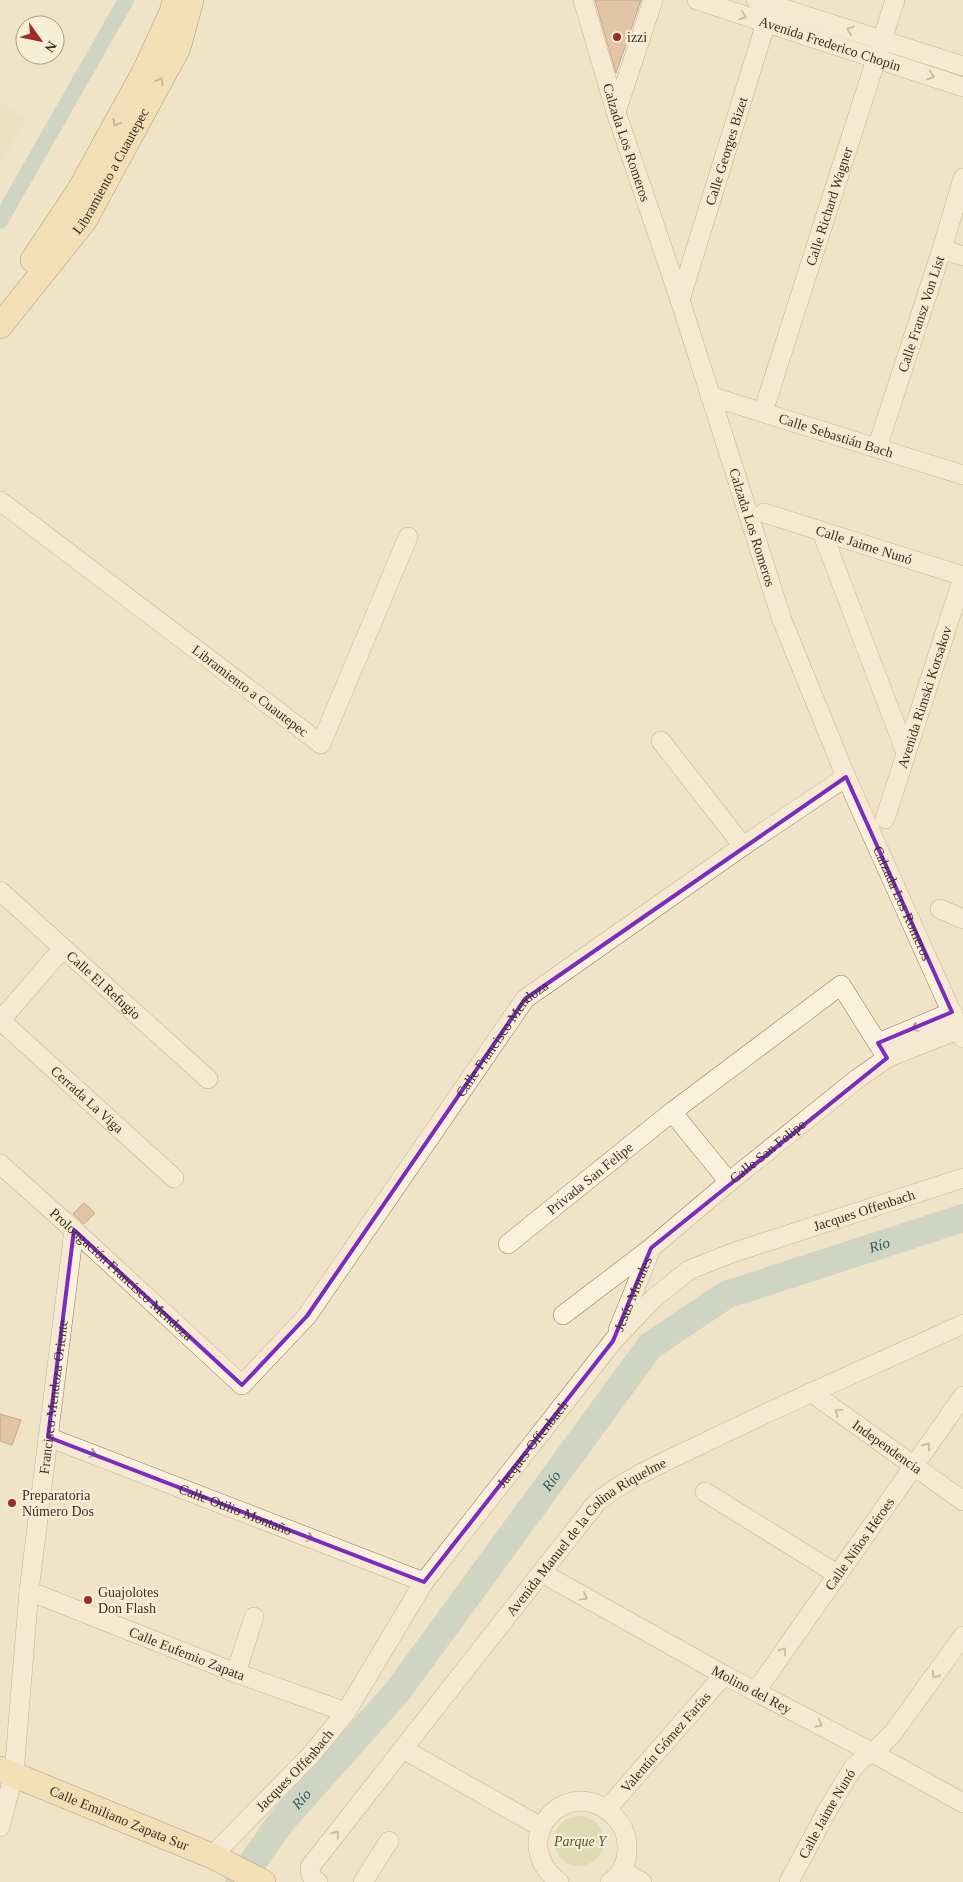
<svg xmlns="http://www.w3.org/2000/svg" width="963" height="1882" viewBox="0 0 963 1882" font-family="Georgia,serif">
<rect width="100%" height="100%" fill="#f0e4c8"/>
<path fill="#e6deb5" d="M 0,101 L 26,119 L 0,164 Z"/>
<circle fill="#c9cf9b" cx="579" cy="1841" r="25"/>
<g fill="none" stroke-linecap="round" stroke-linejoin="round">
<path stroke="#a9c4bc" stroke-width="16" d="M 0,221 L 126,0"/>
<path stroke="#a9c4bc" stroke-width="28" id="s1" d="M 239,1882 L 280,1823 L 397,1692 L 650,1346 L 726,1295 L 963,1218"/>
</g>
<g fill="#cf9f7d" stroke="#8d5f41">
<path d="M 595,0 L 641,0 L 616,73 Z"/>
<path d="M 84,1203 L 95,1213 L 84,1224 L 73,1214 Z"/>
<path d="M 0,1414 L 21,1420 L 12,1445 L 0,1441 Z"/>
</g>
<g fill="none" stroke-linecap="round" stroke-linejoin="round">
<defs>
<g id="minor">
<path id="s2" d="M 583,0 L 616,112 L 680,300 L 782,620 L 846,777 L 963,1038"/>
<path id="s3" d="M 697,0 L 963,87"/>
<path d="M 756,0 L 963,66"/>
<path d="M 616,112 L 653,0"/>
<path d="M 942,249 L 963,256"/>
<path id="s4" d="M 680,300 L 773,0"/>
<path id="s5" d="M 710,396 L 963,475"/>
<path id="s6" d="M 763,412 L 895,0"/>
<path id="s7" d="M 877,448 L 942,249 L 963,178"/>
<path id="s8" d="M 0,501 L 321,744 L 408,537"/>
<path id="s9" d="M 764,513 L 963,576"/>
<path d="M 822,532 L 906,753"/>
<path d="M 661,741 L 743,846"/>
<path id="s10" d="M 885,819 L 963,577"/>
<path id="s11" d="M 0,891 L 208,1079"/>
<path d="M 940,909 L 963,919"/>
<path id="s12" d="M 0,1020 L 174,1178"/>
<path d="M 0,1021 L 63,948"/>
<path d="M 878,1043 L 952,1012"/>
<path d="M 672,1112 L 729,1182"/>
<path id="s13" d="M 0,1164 L 74,1230 L 242,1385 L 307,1316 L 525,999 L 743,846 L 846,777"/>
<path id="s14" d="M 508,1244 L 672,1112 L 841,985 L 887,1058"/>
<path id="s15" d="M 563,1315 L 651,1248 L 729,1182 L 857,1079 L 887,1058 L 960,1029"/>
<path id="s16" d="M 618,1330 L 651,1249"/>
<path id="s17" d="M 811,1392 L 963,1501"/>
<path id="s18" d="M 48,1437 L 424,1582"/>
<path d="M 705,1492 L 837,1574"/>
<path id="s19" d="M 542,1573 L 724,1675 L 873,1753 L 963,1803"/>
<path id="s20" d="M 29,1591 L 236,1673 L 346,1712"/>
<path d="M 236,1673 L 254,1617"/>
<path id="s21" d="M 756,1691 L 963,1396"/>
<path d="M 403,1749 L 541,1827"/>
<path id="s22" d="M 607,1809 L 724,1675"/>
<path id="s23" d="M 0,1827 L 14,1773 L 29,1591 L 74,1230"/>
<path id="s24" d="M 212,1856 L 310,1756 L 346,1712 L 424,1582 L 613,1341 L 654,1298 L 689,1270 L 732,1253 L 963,1178"/>
<path d="M 622,1871 L 642,1882"/>
<path id="s25" d="M 318,1882 C 311,1878 310,1874 310,1867 L 597,1502 C 631,1475 672,1459 710,1440 C 794,1399 879,1363 963,1324"/>
<path d="M 363,1882 L 389,1841"/>
<path d="M 559,1882 C 504,1839 569,1771 614,1816 C 621,1823 626,1832 627,1843 C 628,1859 624,1873 610,1882"/>
<path id="s26" d="M 789,1882 L 828,1809 L 853,1768 L 863,1758 L 873,1753 L 893,1733 L 963,1636"/>
</g>
<g id="major">
<path d="M 33,260 L 79,191 L 145,71 L 172,12 L 175,0"/>
<path id="s27" d="M 0,326 L 84,221 L 178,48 L 191,0"/>
<path id="s28" d="M 0,1769 L 212,1856 L 263,1882"/>
</g>
</defs>
<use href="#minor" stroke="#8d765c" stroke-width="20"/>
<use href="#major" stroke="#5b4430" stroke-width="26"/>
<use href="#minor" stroke="#faf1dc" stroke-width="19"/>
<use href="#major" stroke="#f3d9a0" stroke-width="25"/>
</g>
<defs><path id="oneway-chevron" d="M-2-3.5L2.5 0L-2 3.5" fill="none" stroke-width="1.6" stroke-linecap="round" stroke-linejoin="round" transform="scale(1.25)"/></defs>
<g stroke="#9c907e">
<use href="#oneway-chevron" transform="translate(743 16) rotate(19)"/>
<use href="#oneway-chevron" transform="translate(850 30) rotate(-162)"/>
<use href="#oneway-chevron" transform="translate(931 76) rotate(18)"/>
<use href="#oneway-chevron" transform="translate(915 1028) rotate(157)"/>
<use href="#oneway-chevron" transform="translate(838 1412) rotate(-144)"/>
<use href="#oneway-chevron" transform="translate(927 1446) rotate(-54)"/>
<use href="#oneway-chevron" transform="translate(93 1454) rotate(21)"/>
<use href="#oneway-chevron" transform="translate(310 1538) rotate(21)"/>
<use href="#oneway-chevron" transform="translate(584 1597) rotate(29)"/>
<use href="#oneway-chevron" transform="translate(783 1651) rotate(-55)"/>
<use href="#oneway-chevron" transform="translate(935 1675) rotate(125)"/>
<use href="#oneway-chevron" transform="translate(819 1724) rotate(28)"/>
<use href="#oneway-chevron" transform="translate(336 1834) rotate(-52)"/>
</g>
<g stroke="#988460">
<use href="#oneway-chevron" transform="translate(160 81) rotate(-61)"/>
<use href="#oneway-chevron" transform="translate(116 123) rotate(119)"/>
</g>
<path d="M0 0H963V1882H0ZM 846,777 L 952,1012 L 878,1043 L 887,1058 L 651,1248 L 613,1341 L 424,1582 L 48,1437 L 74,1230 L 242,1385 L 307,1316 L 525,999 Z" fill="#f0e4c8" fill-opacity=".55" fill-rule="evenodd"/>
<path fill="none" stroke="#7b2cbf" stroke-width="4" stroke-linejoin="round" d="M 846,777 L 952,1012 L 878,1043 L 887,1058 L 651,1248 L 613,1341 L 424,1582 L 48,1437 L 74,1230 L 242,1385 L 307,1316 L 525,999 Z"/>
<g fill="#9e2a2b" stroke="#f7eed8" stroke-width="2">
<circle cx="617" cy="37" r="5"/>
<circle cx="12" cy="1503" r="5"/>
<circle cx="88" cy="1600" r="5"/>
</g>
<g text-anchor="middle" dominant-baseline="central" stroke-width="4.5" stroke-linejoin="round" paint-order="stroke">
<g font-size="14" fill="#3d2e20" stroke="#f7eed8" text-anchor="start">
<text x="627" y="37">izzi</text>
<text x="22" y="1495">Preparatoria<tspan x="22" dy="16">Número Dos</tspan></text>
<text x="98" y="1592">Guajolotes<tspan x="98" dy="16">Don Flash</tspan></text>
</g>
<g font-size="14" fill="#3d2e20" stroke="#f7eed8">
<text stroke="none"><textPath href="#s3" startOffset="140">Avenida Frederico Chopin</textPath></text>
<text stroke="none"><textPath href="#s2" startOffset="149">Calzada Los Romeros</textPath></text>
<text stroke="none"><textPath href="#s4" startOffset="156">Calle Georges Bizet</textPath></text>
<text stroke="none"><textPath href="#s27" startOffset="191">Libramiento a Cuautepec</textPath></text>
<text stroke="none"><textPath href="#s6" startOffset="216">Calle Richard Wagner</textPath></text>
<text stroke="none"><textPath href="#s7" startOffset="141">Calle Fransz Von List</textPath></text>
<text stroke="none"><textPath href="#s5" startOffset="132">Calle Sebastián Bach</textPath></text>
<text stroke="none"><textPath href="#s2" startOffset="554">Calzada Los Romeros</textPath></text>
<text stroke="none"><textPath href="#s9" startOffset="105">Calle Jaime Nunó</textPath></text>
<text stroke="none"><textPath href="#s8" startOffset="314">Libramiento a Cuautepec</textPath></text>
<text stroke="none"><textPath href="#s10" startOffset="128">Avenida Rimski Korsakov</textPath></text>
<text stroke="none"><textPath href="#s2" startOffset="959">Calzada Los Romeros</textPath></text>
<text stroke="none"><textPath href="#s11" startOffset="140">Calle El Refugio</textPath></text>
<text stroke="none"><textPath href="#s13" startOffset="762">Calle Francisco Mendoza</textPath></text>
<text stroke="none"><textPath href="#s12" startOffset="118">Cerrada La Viga</textPath></text>
<text stroke="none"><textPath href="#s15" startOffset="262">Calle San Felipe</textPath></text>
<text stroke="none"><textPath href="#s14" startOffset="105">Privada San Felipe</textPath></text>
<text stroke="none"><textPath href="#s24" startOffset="944">Jacques Offenbach</textPath></text>
<text stroke="none"><textPath href="#s13" startOffset="164">Prolongación Francisco Mendoza</textPath></text>
<text stroke="none"><textPath href="#s16" startOffset="39">Jesús Morales</textPath></text>
<text stroke="none"><textPath href="#s23" startOffset="434">Francisco Mendoza Oriente</textPath></text>
<text stroke="none"><textPath href="#s24" startOffset="524">Jacques Offenbach</textPath></text>
<text stroke="none"><textPath href="#s17" startOffset="94">Independencia</textPath></text>
<text stroke="none"><textPath href="#s18" startOffset="201">Calle Otilio Montaño</textPath></text>
<text stroke="none"><textPath href="#s25" startOffset="451">Avenida Manuel de la Colina Riquelme</textPath></text>
<text stroke="none"><textPath href="#s21" startOffset="180">Calle Niños Héroes</textPath></text>
<text stroke="none"><textPath href="#s20" startOffset="170">Calle Eufemio Zapata</textPath></text>
<text stroke="none"><textPath href="#s19" startOffset="240">Molino del Rey</textPath></text>
<text stroke="none"><textPath href="#s22" startOffset="89">Valentín Gómez Farías</textPath></text>
<text stroke="none"><textPath href="#s24" startOffset="119">Jacques Offenbach</textPath></text>
<text stroke="none"><textPath href="#s26" startOffset="78">Calle Jaime Nunó</textPath></text>
<text stroke="none"><textPath href="#s28" startOffset="129">Calle Emiliano Zapata Sur</textPath></text>
</g>
<g font-size="14" font-style="italic" fill="#4d5a26" stroke="#f7eed8">
<text x="580" y="1841">Parque Y</text>
</g>
<g font-size="15" font-style="italic" fill="#2f5d5a" stroke="#f7eed8">
<text stroke="none"><textPath href="#s1" startOffset="929">Río</textPath></text>
<text stroke="none"><textPath href="#s1" startOffset="509">Río</textPath></text>
<text stroke="none"><textPath href="#s1" startOffset="104">Río</textPath></text>
</g>
</g>
<g transform="translate(40 40) rotate(123)"><circle r="24" fill="#f7eed8" stroke="#ada18e"/>
<path d="M0-4L9 19L0 12L-9 19Z" fill="#9e2a2b"/>
<text y="-8" font-size="14" font-weight="bold" text-anchor="middle" fill="#3d2e20">N</text>
</g>
</svg>
